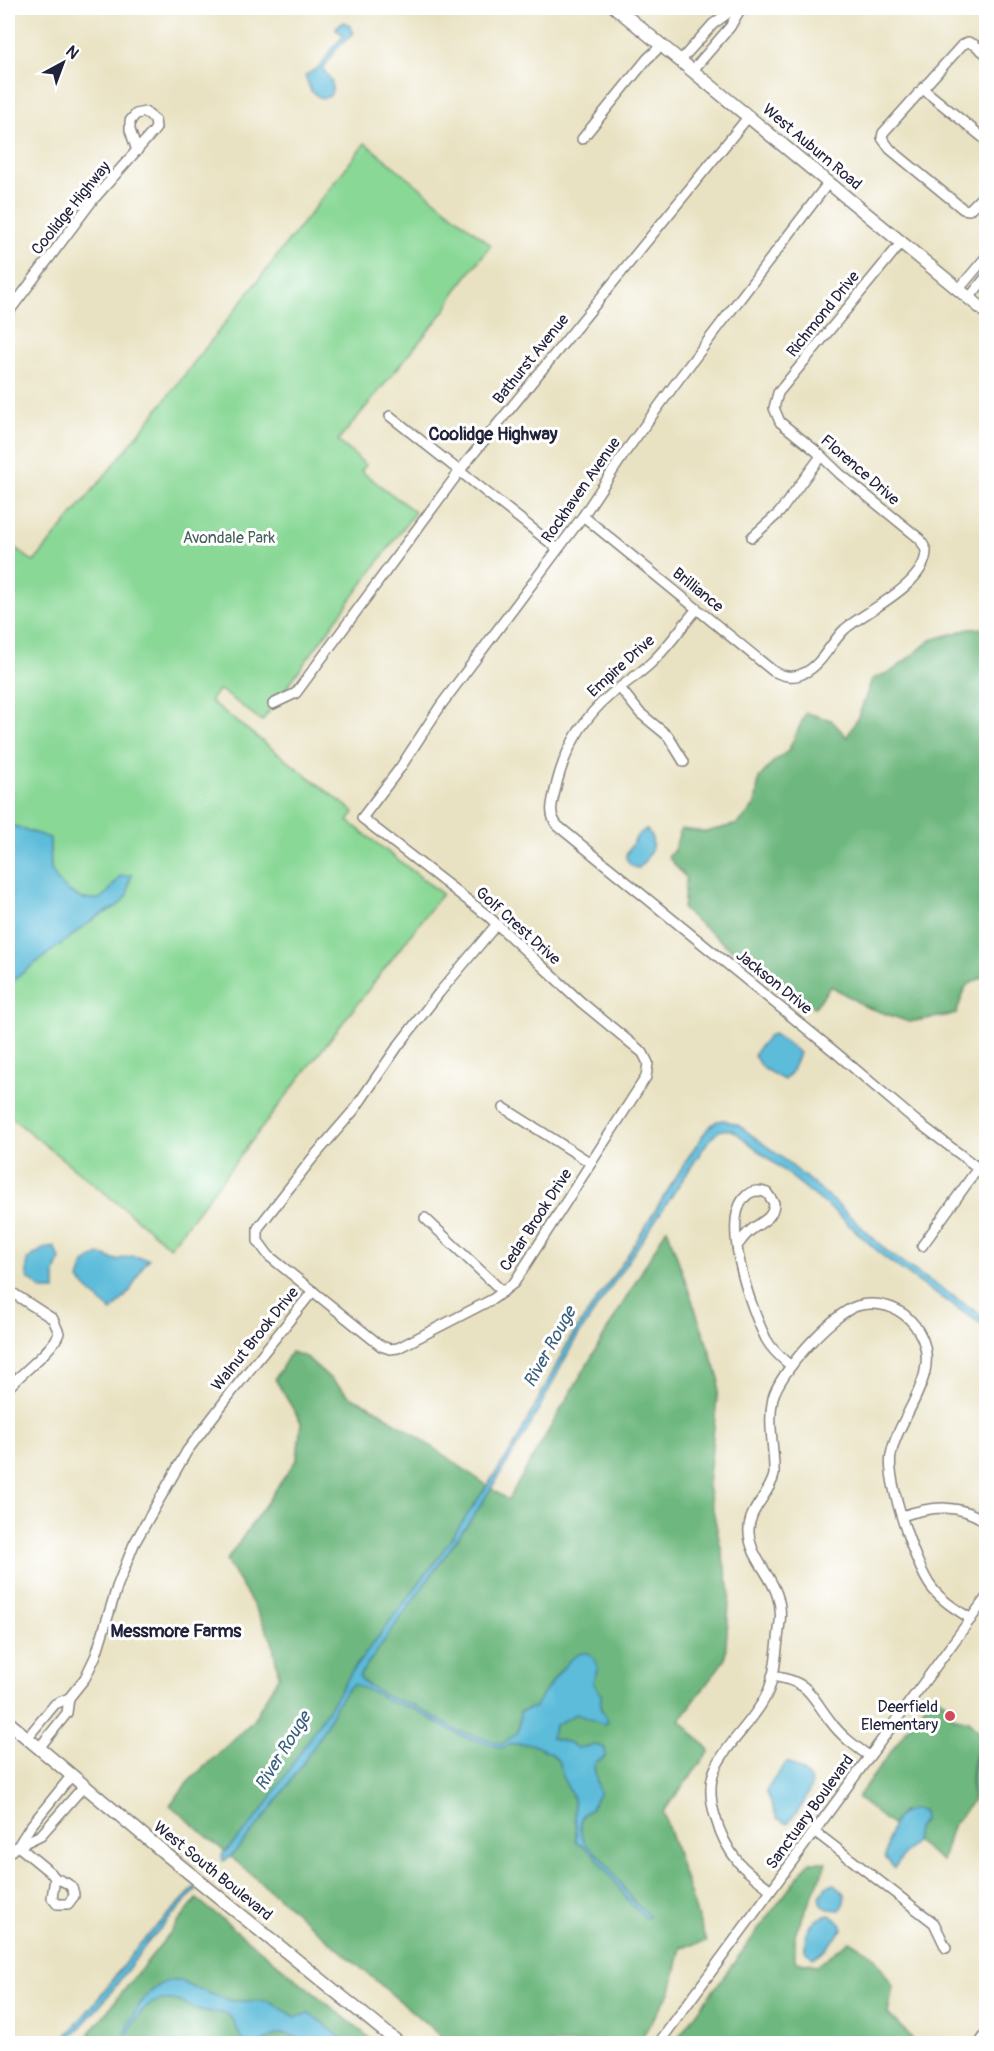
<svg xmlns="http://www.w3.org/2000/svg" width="994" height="2051" viewBox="0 0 994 2051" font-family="Pangolin,sans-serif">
<rect width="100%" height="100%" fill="#fff"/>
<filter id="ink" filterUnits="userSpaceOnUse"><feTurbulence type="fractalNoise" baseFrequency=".0167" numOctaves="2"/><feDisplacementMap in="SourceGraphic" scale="12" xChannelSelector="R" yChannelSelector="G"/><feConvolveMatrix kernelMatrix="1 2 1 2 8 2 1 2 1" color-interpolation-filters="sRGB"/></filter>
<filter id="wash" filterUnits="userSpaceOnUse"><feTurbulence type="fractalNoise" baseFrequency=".008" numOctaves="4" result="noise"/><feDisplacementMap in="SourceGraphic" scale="24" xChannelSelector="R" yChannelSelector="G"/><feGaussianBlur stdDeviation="1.35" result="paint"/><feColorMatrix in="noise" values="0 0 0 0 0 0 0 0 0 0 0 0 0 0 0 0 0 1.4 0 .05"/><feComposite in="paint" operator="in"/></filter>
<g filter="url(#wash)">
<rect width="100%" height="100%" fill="#e9e2c2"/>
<g fill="#89d896" stroke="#567d68" stroke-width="1.5">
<path d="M 365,143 L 491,245 L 457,289 L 446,309 L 338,441 L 366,465 L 361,471 L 415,512 L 262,721 L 219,689 L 210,701 L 354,812 L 348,821 L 442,894 L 170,1247 L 127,1211 L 8,1115 L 8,543 L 34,562 L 133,441 Z"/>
<path d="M 986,1740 L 986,1823 C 968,1800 968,1763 986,1740 Z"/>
</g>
<g fill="#6eb87f" stroke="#486d5d" stroke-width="1.5">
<path d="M 986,628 L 986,975 L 966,986 L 956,1014 L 909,1022 L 866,1007 L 831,986 L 815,1007 L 798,1004 L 683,910 L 686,878 L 668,857 L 674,850 L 681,829 L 705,832 L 738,824 L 755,805 L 759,778 L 773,762 L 788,751 L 806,713 L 831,720 L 847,737 L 859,715 L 872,679 L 892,671 L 931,640 L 969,629 Z"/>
<path d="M 667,1228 L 719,1378 L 708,1486 L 730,1591 L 725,1659 L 680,1720 L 710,1751 L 663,1812 L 706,1942 L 681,1947 L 671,1991 L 642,2037 L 634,2044 L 449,2043 L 170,1805 L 188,1782 L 252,1722 L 279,1676 L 272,1641 L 254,1606 L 226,1561 L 297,1459 L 301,1422 L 275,1379 L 291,1352 L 306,1357 L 351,1397 L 369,1405 L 405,1428 L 508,1500 Z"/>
<path d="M 933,1694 L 945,1702 L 952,1717 L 968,1721 L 984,1736 C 970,1759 970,1776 972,1802 L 952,1826 L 942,1861 L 915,1841 L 917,1828 L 924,1820 L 903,1811 L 892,1825 L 857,1798 Z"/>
<path d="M 809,1862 L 827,1862 L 795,1934 L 795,1961 L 817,1965 L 850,1941 L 873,1955 L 893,1986 L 888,2014 L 911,2037 L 913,2043 L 674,2043 Z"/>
<path d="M 197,1899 L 376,2043 L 81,2044 Z"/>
</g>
<g fill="#5cbcda" stroke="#3f6f8a" stroke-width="1.5">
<path d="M 344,22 L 349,25 L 354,33 L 337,48 L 323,69 C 330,78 336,84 330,96 L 322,99 L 311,91 L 305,76 C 310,71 313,71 318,68 C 325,62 328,53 333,47 C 337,42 341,40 344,35 L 336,30 L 337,26 Z"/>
<path d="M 8,824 L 50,838 L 51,869 L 57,880 L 67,890 L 82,899 L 99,899 L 109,891 L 120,876 L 132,875 L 129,883 L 128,895 L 118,906 L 97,917 L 8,984 Z"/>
<path d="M 646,829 C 660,843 649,856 639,868 C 632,868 626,861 626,855 L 637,836 Z"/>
<path d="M 773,1034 L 790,1045 L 799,1053 L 791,1073 L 784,1080 L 764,1069 L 754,1056 C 757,1046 765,1044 768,1036 Z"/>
<path d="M 724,1120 L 738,1125 L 780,1156 L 835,1202 L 888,1252 L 909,1267 L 986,1318 L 986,1327 L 931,1291 L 884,1257 L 835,1212 L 734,1131 C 721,1126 715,1133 707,1143 L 574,1342 L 529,1428 L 477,1511 L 359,1676 L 366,1684 L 389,1698 L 415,1706 L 458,1731 L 502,1744 C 522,1728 518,1739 520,1712 L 535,1707 C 545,1693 584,1623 598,1667 L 593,1682 L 601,1694 L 601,1709 L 608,1722 L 603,1724 L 576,1714 L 555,1725 L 551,1738 L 570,1743 L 577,1748 L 596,1745 L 605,1748 L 605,1757 L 596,1762 L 594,1767 L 599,1794 L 591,1808 L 582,1816 L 580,1825 L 581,1834 L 587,1845 L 600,1856 L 634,1902 L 649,1916 L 646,1918 L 631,1904 L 594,1854 L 576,1841 L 576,1825 L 573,1798 L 562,1776 L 560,1763 L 551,1753 L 531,1744 L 512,1744 L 501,1748 L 466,1737 L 452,1731 L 414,1709 L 387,1701 L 377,1694 L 353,1684 C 337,1698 328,1724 316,1743 C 290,1784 263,1823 229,1858 L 223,1861 L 222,1855 L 248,1828 L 265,1807 L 353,1670 L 438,1558 L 514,1446 L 570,1339 L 627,1256 L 691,1153 L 708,1128 L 717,1121 Z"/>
<path d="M 54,1247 L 60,1259 L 55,1273 L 55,1290 L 42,1290 L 27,1277 L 27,1260 L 43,1249 Z"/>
<path d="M 99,1254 L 116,1260 L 132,1256 L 149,1259 L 143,1266 L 130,1291 L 112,1311 L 93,1295 L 79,1280 L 84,1263 Z"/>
<path d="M 786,1763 L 789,1763 C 797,1768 809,1775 812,1784 L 803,1804 L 787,1824 L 777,1818 L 766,1790 Z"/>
<path d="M 914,1809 L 923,1810 L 924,1820 L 917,1828 L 915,1841 L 894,1868 L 885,1857 C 890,1836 888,1814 914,1809 Z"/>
<path d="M 835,1884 L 845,1895 L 844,1902 L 840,1910 L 828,1909 L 822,1905 L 820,1897 L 826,1886 Z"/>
<path d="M 195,1887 L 197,1889 L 148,1942 L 105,2000 L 66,2043 L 60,2043 L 94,2004 L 137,1947 Z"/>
<path d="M 830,1915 L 841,1924 L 843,1929 L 824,1951 L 813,1958 L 805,1950 C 804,1932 812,1917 830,1915 Z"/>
<path d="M 171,1980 L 180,1980 L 192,1987 L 230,2001 L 269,2001 L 296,2017 L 309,2014 L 322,2022 L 347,2043 C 336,2044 321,2046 310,2043 C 300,2041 292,2032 280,2034 C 269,2036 263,2046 250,2044 C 236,2041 239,2022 228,2015 C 221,2011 209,2014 201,2011 C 194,2009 187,2004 180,2002 C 149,1992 133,2018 125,2043 L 122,2043 C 130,2018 143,1989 171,1980 Z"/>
</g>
</g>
<g filter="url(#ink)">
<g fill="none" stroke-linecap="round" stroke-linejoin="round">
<defs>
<g id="street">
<path d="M 986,54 L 975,45 L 968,42 L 962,45 L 883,133 L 882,138 L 890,149 L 963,209 L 969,210 L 986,193"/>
<path d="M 681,60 L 713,24 L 735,8"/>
<path d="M 693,70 L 730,27 L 741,8"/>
<path d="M 923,89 L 986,140"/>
<path d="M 582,139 L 647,59 L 662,45"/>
<path d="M 959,289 L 986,257"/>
<path d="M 969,298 L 986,277"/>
<path d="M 8,313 L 92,201 L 153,132 L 156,128 L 155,120 L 145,112 L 136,114 L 130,121 L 130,130 L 137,151"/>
<path d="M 390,416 L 558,549"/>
<path d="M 583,516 L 773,671 C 783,676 793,679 804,673 C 822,665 831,642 845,629 C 867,610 927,584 926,550 L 920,539 L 840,474 L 816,451 L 780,422 L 774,408 L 778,393 L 901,243"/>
<path d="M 752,537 L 779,513 L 821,456"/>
<path d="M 697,609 C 682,626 669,646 652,662 C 639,675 623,684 609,696 C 580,721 563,754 555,791 C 552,803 548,815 558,826 L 835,1052 L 915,1120 L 978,1168"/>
<path d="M 620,688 L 640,713 L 668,736 L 684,762"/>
<path d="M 273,704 L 296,693 L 465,464 L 749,116"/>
<path d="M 497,924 L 439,993 L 398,1046 L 354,1110 L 311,1160 L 258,1228 L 258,1241 L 269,1256 L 381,1346 L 390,1349 L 398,1348 L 493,1299 L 514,1283 L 646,1077 L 648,1063 L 643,1053 L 581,1002 L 488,916 L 362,818 L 400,768 L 441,705 L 583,516 L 626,451 L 678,380 L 829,182"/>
<path d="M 504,1108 L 591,1163"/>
<path d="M 425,1218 L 503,1292"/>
<path d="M 737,1246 C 741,1241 745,1235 750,1231 C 761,1221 773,1220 774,1203 L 767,1193 C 760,1190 752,1190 746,1196 C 719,1221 752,1311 766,1339 C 772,1350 781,1358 791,1366"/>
<path d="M 922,1246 L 986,1157"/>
<path d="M 8,1290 L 53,1319 L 59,1333 C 55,1348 20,1374 8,1388"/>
<path d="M 902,1516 C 932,1506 960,1503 986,1522"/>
<path d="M 772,1676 C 811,1682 809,1694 831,1722 C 841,1736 855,1746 869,1756"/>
<path d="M 27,1738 L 55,1704 L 69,1698 L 85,1678 L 96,1655 L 117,1587 L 134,1544 L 187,1451 L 231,1393 L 313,1291"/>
<path d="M 39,1748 L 67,1713 L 69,1698"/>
<path d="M 72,1775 L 30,1827 L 18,1846 L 41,1835 L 84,1786"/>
<path d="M 814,1831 L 934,1923 L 946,1948"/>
<path d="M 8,1853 L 18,1846 L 51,1873 L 55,1878 L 52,1898 L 57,1904 L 68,1904 L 74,1896 C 74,1884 64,1882 55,1878"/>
<path d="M 771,1890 C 760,1881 748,1873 739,1863 C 720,1840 701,1793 717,1765 C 730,1740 755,1720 767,1694 C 776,1675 777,1643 780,1622 C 785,1583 751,1565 749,1533 C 747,1510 769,1496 774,1475 C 775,1450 767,1424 773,1398 C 779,1373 832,1314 857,1306 C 869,1302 885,1304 897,1310 C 906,1315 914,1323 919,1332 C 944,1375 898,1415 891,1455 C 886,1480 916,1568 932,1588 C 942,1601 957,1610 971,1619"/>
<path d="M 658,2044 L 986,1598"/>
<path d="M 979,2044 L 986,2034"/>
</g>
<g id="secondary">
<path d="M 616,8 L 986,312"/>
<path d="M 8,1722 L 167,1855 L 400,2044"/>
</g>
</defs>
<use href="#street" stroke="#86827e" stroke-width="12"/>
<use href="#secondary" stroke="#86827e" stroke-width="15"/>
<use href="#street" stroke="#fff" stroke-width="9"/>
<use href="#secondary" stroke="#fff" stroke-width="12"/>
</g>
</g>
<circle fill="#d1495b" stroke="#fff" stroke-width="2" cx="950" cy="1716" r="6"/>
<g text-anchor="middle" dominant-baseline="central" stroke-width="6" stroke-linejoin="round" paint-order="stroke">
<g font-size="16" fill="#22223b" stroke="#fff">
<text transform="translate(812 147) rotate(40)">West Auburn Road</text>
<text transform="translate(71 208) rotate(-51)">Coolidge Highway</text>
<text transform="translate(823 314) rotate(-51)">Richmond Drive</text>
<text transform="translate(531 359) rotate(-51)">Bathurst Avenue</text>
<text transform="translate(860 470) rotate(41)">Florence Drive</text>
<text transform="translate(581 490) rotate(-55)">Rockhaven Avenue</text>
<text transform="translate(698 590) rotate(39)">Brilliance</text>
<text transform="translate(621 666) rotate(-42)">Empire Drive</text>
<text transform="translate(518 926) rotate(42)">Golf Crest Drive</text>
<text transform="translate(774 982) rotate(39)">Jackson Drive</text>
<text transform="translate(536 1220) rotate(-57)">Cedar Brook Drive</text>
<text transform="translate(255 1339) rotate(-51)">Walnut Brook Drive</text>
<text transform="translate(810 1812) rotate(-54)">Sanctuary Boulevard</text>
<text transform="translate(213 1871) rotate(39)">West South Boulevard</text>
</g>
<g font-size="16" fill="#46625b" stroke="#fff">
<text x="229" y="538">Avondale Park</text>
</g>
<g font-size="16" fill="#22223b" stroke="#fff" text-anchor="end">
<text x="938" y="1707">Deerfield<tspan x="938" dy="18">Elementary</tspan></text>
</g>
<g font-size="18" font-weight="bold" fill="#22223b" stroke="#fff">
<text x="493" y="434">Coolidge Highway</text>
<text x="176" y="1631">Messmore Farms</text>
</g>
<g font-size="18" font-style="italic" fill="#39607b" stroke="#fff">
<text transform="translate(550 1347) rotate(-61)">River Rouge</text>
<text transform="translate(283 1751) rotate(-58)">River Rouge</text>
</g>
</g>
<rect width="994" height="2051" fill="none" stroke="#fff" stroke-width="30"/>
<g transform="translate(63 63) rotate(41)" stroke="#ffffff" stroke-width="4.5" paint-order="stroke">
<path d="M0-4.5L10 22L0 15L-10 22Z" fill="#22223b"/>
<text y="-9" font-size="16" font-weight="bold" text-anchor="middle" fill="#22223b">N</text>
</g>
</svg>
